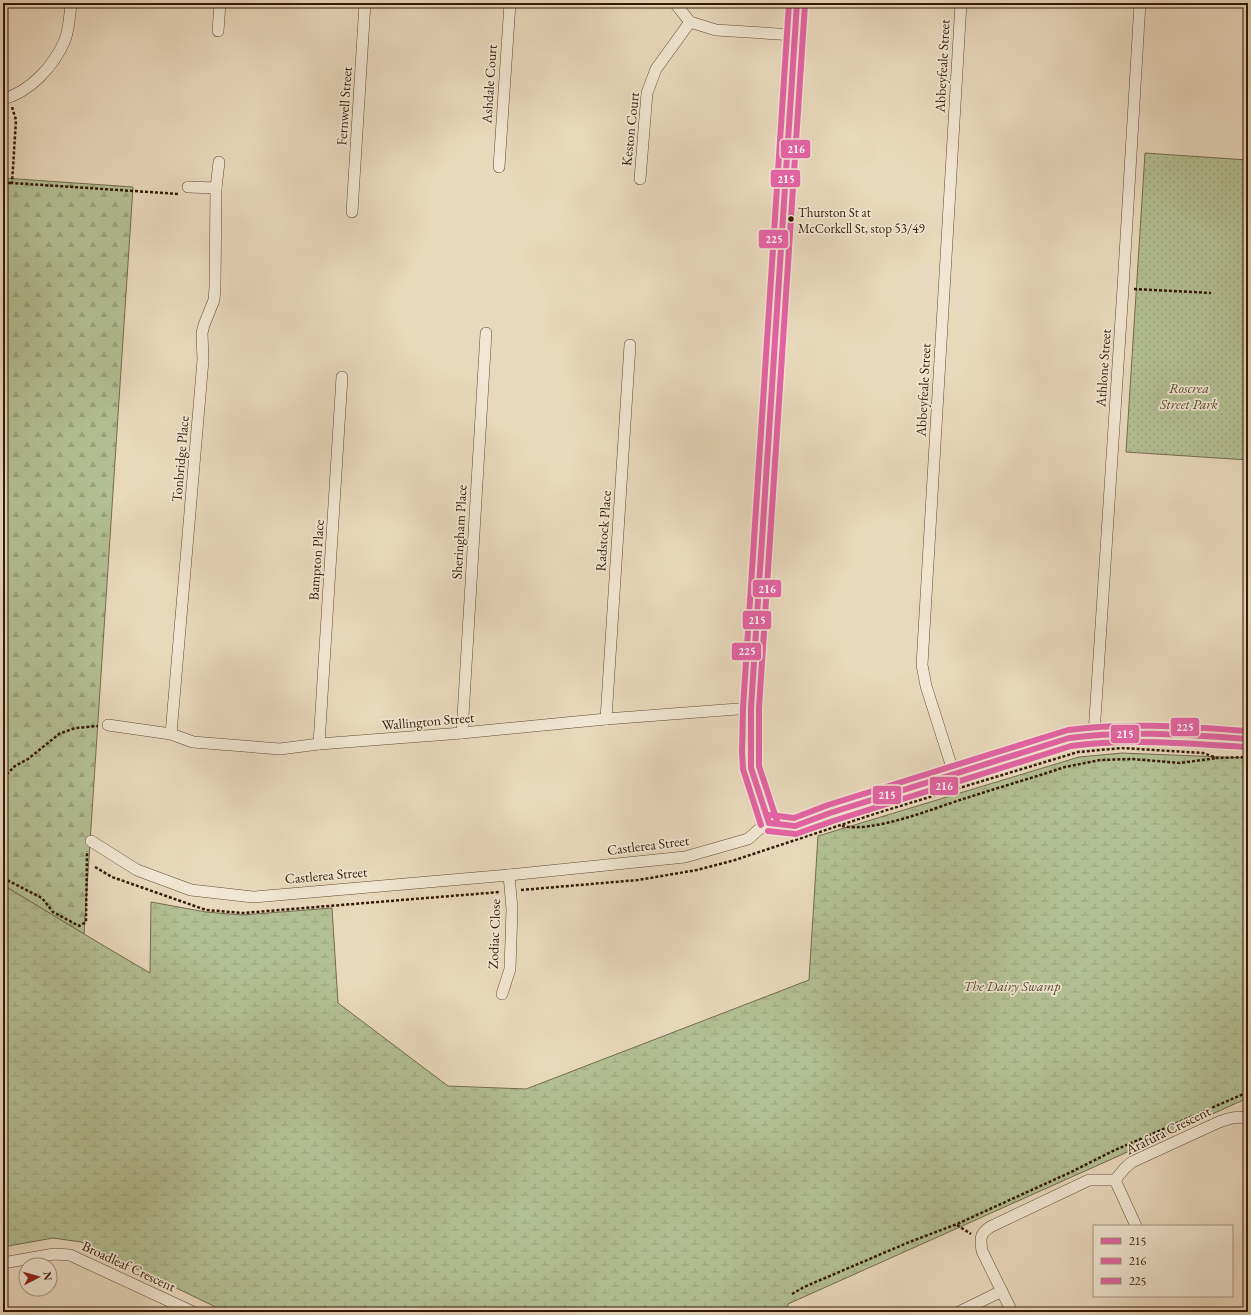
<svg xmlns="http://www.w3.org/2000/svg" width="1251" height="1315" viewBox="0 0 1251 1315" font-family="'EB Garamond',serif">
<defs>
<pattern id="green-dots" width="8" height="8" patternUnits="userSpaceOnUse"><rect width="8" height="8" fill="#b3c093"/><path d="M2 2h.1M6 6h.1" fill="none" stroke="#9ba47d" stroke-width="1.8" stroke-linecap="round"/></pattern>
<pattern id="forest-firs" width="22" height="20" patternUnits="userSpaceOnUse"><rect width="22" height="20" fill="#b3c093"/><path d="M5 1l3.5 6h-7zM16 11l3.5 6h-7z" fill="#9ba47d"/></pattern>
<pattern id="wetland-marsh" width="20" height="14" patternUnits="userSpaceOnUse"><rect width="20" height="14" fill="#b3c093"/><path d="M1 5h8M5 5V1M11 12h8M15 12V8" fill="none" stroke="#9ba47d"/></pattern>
</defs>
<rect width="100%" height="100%" fill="#e9d9bc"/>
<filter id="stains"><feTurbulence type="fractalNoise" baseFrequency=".005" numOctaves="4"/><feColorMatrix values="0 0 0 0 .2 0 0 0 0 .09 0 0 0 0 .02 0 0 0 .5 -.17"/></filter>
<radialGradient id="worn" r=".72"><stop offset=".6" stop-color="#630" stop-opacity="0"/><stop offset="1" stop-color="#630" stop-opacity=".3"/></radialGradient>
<path fill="url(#green-dots)" stroke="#746c4d" d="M 1145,153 L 1248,160 L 1248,460 L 1126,452 Z"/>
<path fill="url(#forest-firs)" stroke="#746c4d" d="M 3,178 L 133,187 L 84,934 L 3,885 Z"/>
<path fill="url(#wetland-marsh)" stroke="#746c4d" d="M 1122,753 L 1248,758 L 1248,1098 L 788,1304 L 787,1312 L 226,1312 L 81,1242 L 53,1238 L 3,1247 L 3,885 L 84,934 L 150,973 L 151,902 L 206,912 L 242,915 L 332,908 L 338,1003 L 448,1086 L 526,1089 L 809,980 L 818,836 L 1079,757 Z"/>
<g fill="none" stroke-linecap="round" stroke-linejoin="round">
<defs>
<g id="minor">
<path d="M 675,3 L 690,22 L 716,30 L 794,35"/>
<path d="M 218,31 L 220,3"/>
<path d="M 3,99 C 30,92 54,66 65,40 C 69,29 70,14 71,3"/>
<path d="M 499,167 L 510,3"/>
<path d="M 640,179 L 647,93 L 656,69 L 690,22"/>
<path d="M 188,187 L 216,188"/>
<path d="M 352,212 L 365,3"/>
<path d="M 606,719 L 630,345"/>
<path d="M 108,725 L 171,734 L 193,742 L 280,749 L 319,744 L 462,733 L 606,719 L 751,708"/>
<path d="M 462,733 L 486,333"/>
<path d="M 171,734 L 203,360 L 202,333 L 204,325 L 214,300 L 215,287 L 216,188 L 219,162"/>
<path d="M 1094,734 L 1123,288 L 1140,3"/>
<path d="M 319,744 L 342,377"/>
<path d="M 954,774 L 926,686 L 922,665 L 961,3"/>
<path d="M 769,823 L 751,768 L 750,752 L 751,708 L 797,3"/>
<path d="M 91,841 L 137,870 L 191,890 L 253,897 L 509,875 L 685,857 L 748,839 L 763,826 L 769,823 L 795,826 L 830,813 L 1069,738 C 1128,728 1188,736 1248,739"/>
<path d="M 502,994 L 510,969 L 512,909 L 509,875"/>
<path d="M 1115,1180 L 1136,1226"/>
<path d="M 3,1263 L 54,1254 L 70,1255 L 193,1312"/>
<path d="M 959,1312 L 1002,1291"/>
<path d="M 1012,1312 L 982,1251 C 980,1238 980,1234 990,1227 L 1089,1180 L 1115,1180 L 1125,1168 L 1132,1162 L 1219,1122 C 1230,1118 1237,1116 1248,1118"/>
</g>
</defs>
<use href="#minor" stroke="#614934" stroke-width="12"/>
<g stroke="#341907" stroke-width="2.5" stroke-dasharray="3 2" stroke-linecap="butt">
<path d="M 12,107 L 16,120 L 12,183 L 179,194"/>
<path d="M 3,183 L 12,183"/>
<path d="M 1134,289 L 1211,293"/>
<path d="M 3,778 L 15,766 L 28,759 L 59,734 L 75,728 L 98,726"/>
<path d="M 842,826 C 873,833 932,809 963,799 C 997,788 1032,778 1065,767 L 1100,760 L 1132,759 L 1180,763 L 1217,758"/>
<path d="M 95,867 L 112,877 L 206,910 L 243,913 L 500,892"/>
<path d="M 3,878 L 42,898 L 53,912 L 79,926 L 86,922 L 87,851"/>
<path d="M 521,890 L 638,880 L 697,870 L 735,860 L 877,813 L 1078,752 L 1122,748 L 1203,753 L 1217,758 L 1248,757"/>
<path d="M 957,1225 L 971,1234"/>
<path d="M 792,1294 L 804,1287 L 907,1243 L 957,1224 L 1069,1173 L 1115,1150 L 1248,1092"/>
</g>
<use href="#minor" stroke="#f1e6d3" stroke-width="11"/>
<defs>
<g id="bus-1">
<path d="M 769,823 L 751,768 L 751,708 L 797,3"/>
<path d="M 769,823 L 795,826 L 830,813 L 1069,738 C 1129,730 1188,735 1248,739"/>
</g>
<g id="bus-2">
<path d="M 777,821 L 759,766 L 759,708 L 805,4"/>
<path d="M 768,831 L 796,834 L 833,821 L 1071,746 C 1130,738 1188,744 1248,747"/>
</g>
<g id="bus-3">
<path d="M 770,815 L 794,818 L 828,805 L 1068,730 C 1128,722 1188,727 1248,731"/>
<path d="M 761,825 L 743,769 L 742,752 L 743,708 L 789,3"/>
</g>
</defs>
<use href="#bus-1" stroke="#f1e6d3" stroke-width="9"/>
<use href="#bus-2" stroke="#f1e6d3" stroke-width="9"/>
<use href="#bus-3" stroke="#f1e6d3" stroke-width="9"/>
<use href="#bus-1" stroke="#e463a4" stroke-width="6"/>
<use href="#bus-2" stroke="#e463a4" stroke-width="6"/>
<use href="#bus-3" stroke="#e463a4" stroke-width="6"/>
</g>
<circle fill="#341907" stroke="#f1e6d3" stroke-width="1.5" cx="791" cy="219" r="3.5"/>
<g text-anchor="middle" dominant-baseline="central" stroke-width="3.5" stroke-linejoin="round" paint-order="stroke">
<g font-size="13" fill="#341907" stroke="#f1e6d3" text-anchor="start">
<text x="798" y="212">Thurston St at<tspan x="798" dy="16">McCorkell St, stop 53/49</tspan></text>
</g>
<g font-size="14" fill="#341907" stroke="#f1e6d3">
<text transform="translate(942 66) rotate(-87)">Abbeyfeale Street</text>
<text transform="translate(489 84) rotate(-86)">Ashdale Court</text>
<text transform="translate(344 106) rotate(-86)">Fernwell Street</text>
<text transform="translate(630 129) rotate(-84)">Keston Court</text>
<text transform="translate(1103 368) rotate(-86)">Athlone Street</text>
<text transform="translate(923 390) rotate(-87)">Abbeyfeale Street</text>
<text transform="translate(180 459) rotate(-85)">Tonbridge Place</text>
<text transform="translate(603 531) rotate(-86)">Radstock Place</text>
<text transform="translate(459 532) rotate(-87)">Sheringham Place</text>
<text transform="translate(316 560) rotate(-86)">Bampton Place</text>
<text transform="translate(428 721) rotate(-5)">Wallington Street</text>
<text transform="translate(648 845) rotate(-7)">Castlerea Street</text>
<text transform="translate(326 875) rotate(-5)">Castlerea Street</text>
<text transform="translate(494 934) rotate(-88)">Zodiac Close</text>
<text transform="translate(1168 1130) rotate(-26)">Arafura Crescent</text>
<text transform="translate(129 1266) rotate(25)">Broadleaf Crescent</text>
</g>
<g font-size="14" font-style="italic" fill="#5a4b31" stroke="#f1e6d3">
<text x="1189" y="388">Roscrea<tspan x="1189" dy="16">Street Park</tspan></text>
<text x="1012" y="986">The Dairy Swamp</text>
</g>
</g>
<g stroke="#f1e6d3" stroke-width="1.5">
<rect x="780" y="139" width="31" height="20" rx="4" fill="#e463a4"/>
<rect x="770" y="169" width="31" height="19" rx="4" fill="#e463a4"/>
<rect x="758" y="229" width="31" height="20" rx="4" fill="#e463a4"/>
<rect x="752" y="579" width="30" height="19" rx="4" fill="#e463a4"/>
<rect x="742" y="610" width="30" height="20" rx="4" fill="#e463a4"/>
<rect x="731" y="642" width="31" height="19" rx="4" fill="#e463a4"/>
<rect x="1170" y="717" width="30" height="20" rx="4" fill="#e463a4"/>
<rect x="1110" y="724" width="30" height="20" rx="4" fill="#e463a4"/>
<rect x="929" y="776" width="30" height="20" rx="4" fill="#e463a4"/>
<rect x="872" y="785" width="30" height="20" rx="4" fill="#e463a4"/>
</g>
<g font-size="11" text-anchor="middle" font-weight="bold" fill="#fff">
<text x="796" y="153">216</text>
<text x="786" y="183">215</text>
<text x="774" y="243">225</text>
<text x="767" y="593">216</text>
<text x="757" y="624">215</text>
<text x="747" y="655">225</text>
<text x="1185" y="731">225</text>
<text x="1125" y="738">215</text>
<text x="944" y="790">216</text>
<text x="887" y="799">215</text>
</g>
<rect width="1251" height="1315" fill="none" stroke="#e9d9bc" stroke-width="16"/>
<rect x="4" y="4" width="1243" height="1307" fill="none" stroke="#341907" stroke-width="2"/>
<rect x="8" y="8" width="1235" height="1299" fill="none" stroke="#341907"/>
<rect x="1093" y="1225" width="140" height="72" fill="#f1e6d3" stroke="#a59481"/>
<rect x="1101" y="1238" width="20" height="6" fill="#e463a4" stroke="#a59481"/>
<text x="1129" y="1245" font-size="12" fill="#341907">215</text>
<rect x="1101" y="1258" width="20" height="6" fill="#e463a4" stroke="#a59481"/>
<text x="1129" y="1265" font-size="12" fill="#341907">216</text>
<rect x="1101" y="1278" width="20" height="6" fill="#e463a4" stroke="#a59481"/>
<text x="1129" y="1285" font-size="12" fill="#341907">225</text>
<g transform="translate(38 1277) rotate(84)"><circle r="19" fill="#f1e6d3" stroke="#a59481"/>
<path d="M0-3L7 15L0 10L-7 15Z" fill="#8f2418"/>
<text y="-6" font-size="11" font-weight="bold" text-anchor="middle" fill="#341907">N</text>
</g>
<rect width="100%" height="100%" filter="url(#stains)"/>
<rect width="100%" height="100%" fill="url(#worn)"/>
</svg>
